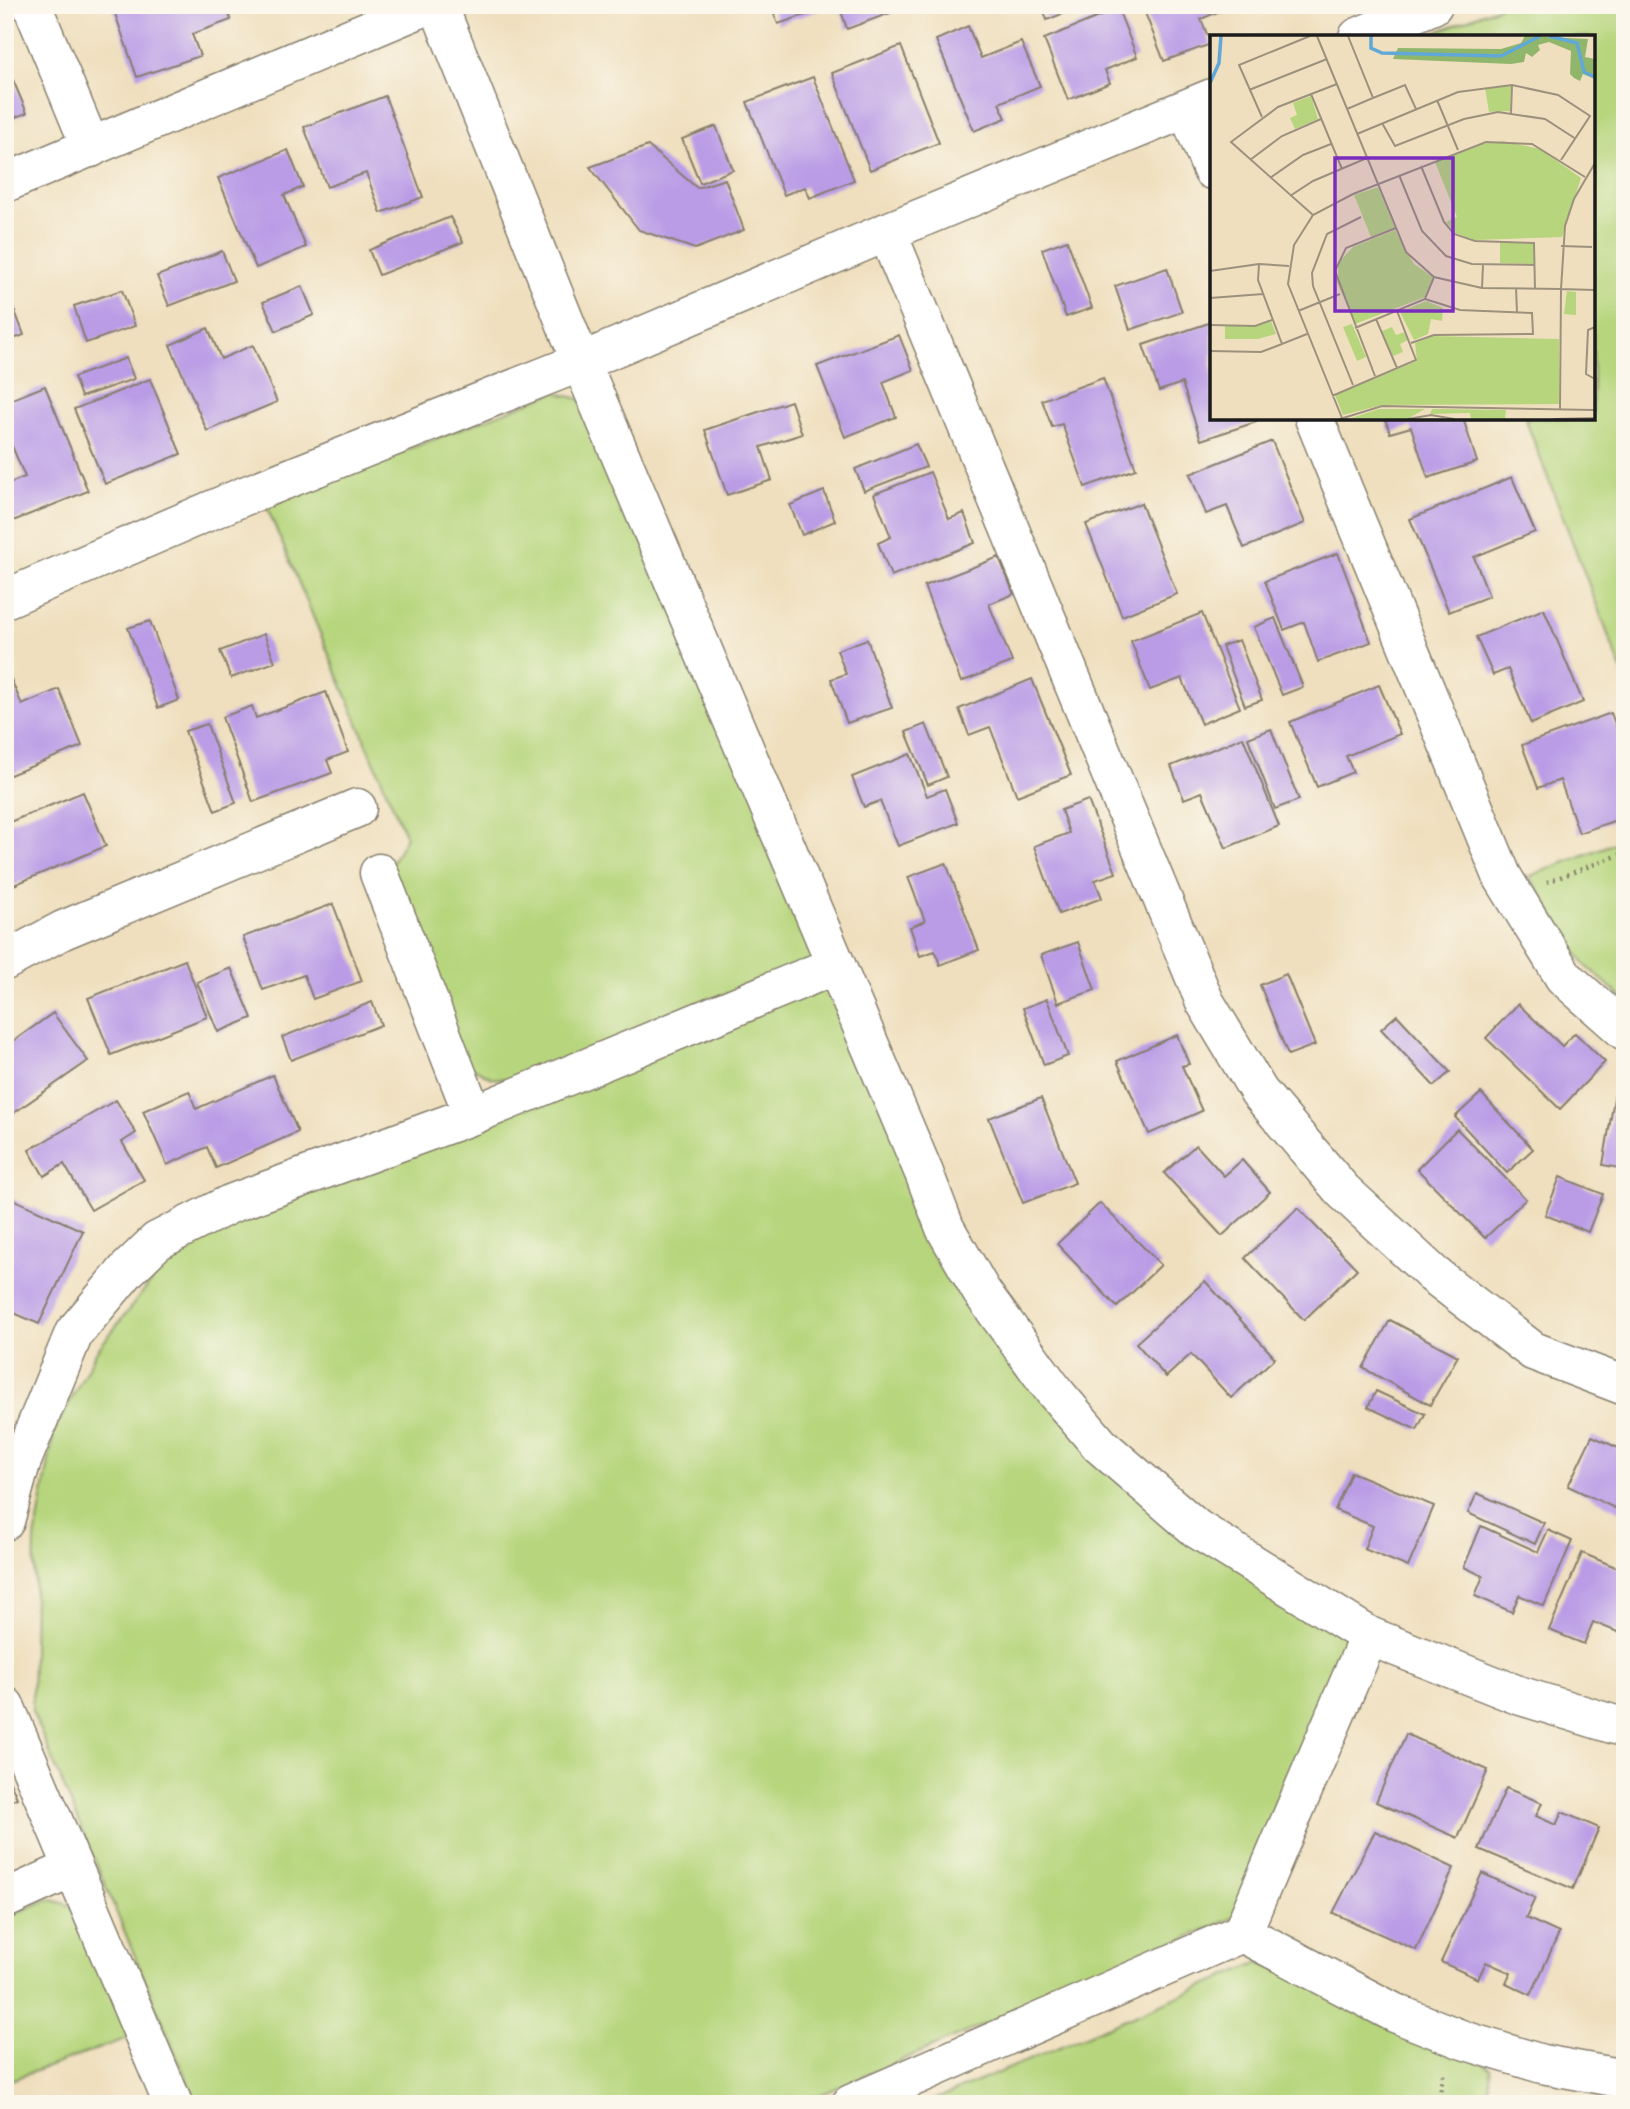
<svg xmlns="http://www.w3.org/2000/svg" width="1630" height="2109" viewBox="0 0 1630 2109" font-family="Caveat,sans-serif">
<rect width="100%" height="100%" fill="#fbf7ec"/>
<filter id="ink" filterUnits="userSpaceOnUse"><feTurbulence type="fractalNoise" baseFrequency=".0143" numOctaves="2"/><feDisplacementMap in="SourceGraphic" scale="14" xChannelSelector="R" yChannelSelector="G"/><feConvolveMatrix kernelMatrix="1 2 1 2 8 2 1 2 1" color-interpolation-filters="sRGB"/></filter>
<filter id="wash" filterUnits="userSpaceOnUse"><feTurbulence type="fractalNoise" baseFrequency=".00686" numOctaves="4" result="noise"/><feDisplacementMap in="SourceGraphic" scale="28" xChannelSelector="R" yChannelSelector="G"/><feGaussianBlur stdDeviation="1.57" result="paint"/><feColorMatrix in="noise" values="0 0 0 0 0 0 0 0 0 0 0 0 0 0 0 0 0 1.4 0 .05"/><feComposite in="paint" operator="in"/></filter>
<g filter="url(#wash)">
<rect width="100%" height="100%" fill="#efdfbe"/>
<g fill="#b6d57c" stroke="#69784c" stroke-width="2">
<path d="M 1503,5 L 1625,5 L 1625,679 L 1525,418 L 1593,418 L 1593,37 L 1424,37 Z"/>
<path d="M 555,392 L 586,401 L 825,957 L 526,1081 L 492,1078 L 460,1061 L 386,873 L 406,837 L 266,505 Z"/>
<path d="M 1625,839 L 1625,1000 L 1584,964 L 1530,876 Z"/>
<path d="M 829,982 L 936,1231 L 1093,1451 L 1355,1640 L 1233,1918 L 799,2104 L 197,2104 L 32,1711 L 35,1539 L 54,1432 L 96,1352 L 167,1261 L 241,1217 Z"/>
<path d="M 49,1899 L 79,1908 L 131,2037 L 5,2082 L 5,1918 Z"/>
<path d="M 1260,1962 L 1491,2067 L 1487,2104 L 925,2104 Z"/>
</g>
<g id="blocks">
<g fill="#ba9ce6">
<path d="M 112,5 L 226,5 L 231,20 L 192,34 L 200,56 L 137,77 Z"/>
<path d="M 771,5 L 832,5 L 832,6 L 778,24 Z"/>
<path d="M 839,5 L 890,5 L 893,12 L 847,29 Z"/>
<path d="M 1042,5 L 1084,5 L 1047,20 Z"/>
<path d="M 1142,5 L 1234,5 L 1201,19 L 1211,44 L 1164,61 Z"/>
<path d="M 1118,9 L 1137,57 L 1105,70 L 1110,83 L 1068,100 L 1044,39 Z"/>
<path d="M 968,26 L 981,58 L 1021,42 L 1040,86 L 999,103 L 1006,118 L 974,131 L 936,40 Z"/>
<path d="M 901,46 L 939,143 L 870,170 L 832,73 Z"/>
<path d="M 5,61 L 27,113 L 5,121 Z"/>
<path d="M 813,77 L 854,180 L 810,198 L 805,187 L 784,195 L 747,102 Z"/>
<path d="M 385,96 L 423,197 L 381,213 L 366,173 L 327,187 L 304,127 Z"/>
<path d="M 716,126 L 733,170 L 700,183 L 682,139 Z"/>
<path d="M 648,146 L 697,188 L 725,179 L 744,230 L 695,249 L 639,230 L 590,167 Z"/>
<path d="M 288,150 L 303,187 L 284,195 L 306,247 L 256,268 L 218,178 Z"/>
<path d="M 450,217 L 463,242 L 379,275 L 369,250 Z"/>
<path d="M 1067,240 L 1092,308 L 1066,317 L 1042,249 Z"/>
<path d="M 222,251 L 234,281 L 169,306 L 157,276 Z"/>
<path d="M 1167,268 L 1182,312 L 1130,330 L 1115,286 Z"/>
<path d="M 5,285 L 24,335 L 5,342 Z"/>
<path d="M 302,286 L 314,315 L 276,331 L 263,302 Z"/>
<path d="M 122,290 L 135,326 L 86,343 L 74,306 Z"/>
<path d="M 1212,322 L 1212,418 L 1255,418 L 1256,422 L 1201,440 L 1182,383 L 1159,391 L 1143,345 Z"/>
<path d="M 208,328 L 221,359 L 253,345 L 277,402 L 207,431 L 170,345 Z"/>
<path d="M 899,335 L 913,370 L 883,382 L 896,417 L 845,437 L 817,366 Z"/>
<path d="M 126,358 L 134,379 L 81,397 L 74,377 Z"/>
<path d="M 1103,378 L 1136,469 L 1085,487 L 1062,424 L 1052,427 L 1042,400 Z"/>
<path d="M 150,379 L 181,454 L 105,484 L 74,409 Z"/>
<path d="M 45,386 L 88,491 L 13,521 L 5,501 L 5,485 L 25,477 L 7,434 L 5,435 L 5,402 Z"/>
<path d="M 791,401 L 802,434 L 761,447 L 772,480 L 727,495 L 705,430 Z"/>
<path d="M 1385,418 L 1463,418 L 1477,462 L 1428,478 L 1411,427 L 1390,433 Z"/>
<path d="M 1272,441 L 1305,523 L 1244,548 L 1227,506 L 1206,514 L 1190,474 Z"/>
<path d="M 916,444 L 926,467 L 864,491 L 855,469 Z"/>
<path d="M 930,472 L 949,519 L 964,513 L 975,543 L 891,576 L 878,543 L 891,537 L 874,494 Z"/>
<path d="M 1512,477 L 1535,532 L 1474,557 L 1489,596 L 1449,612 L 1410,519 Z"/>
<path d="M 824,491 L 835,521 L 802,535 L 790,505 Z"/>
<path d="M 1141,503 L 1177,594 L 1122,616 L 1086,524 Z"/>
<path d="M 1338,553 L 1371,642 L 1318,662 L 1304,622 L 1284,630 L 1265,581 Z"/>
<path d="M 999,557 L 1014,594 L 989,604 L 1012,662 L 961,682 L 924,586 Z"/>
<path d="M 1544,609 L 1583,702 L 1531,724 L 1508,669 L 1493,675 L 1476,637 Z"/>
<path d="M 1202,613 L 1240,708 L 1201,724 L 1182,678 L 1150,690 L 1131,641 Z"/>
<path d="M 1275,618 L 1303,687 L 1282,695 L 1254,627 Z"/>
<path d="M 150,621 L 179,700 L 158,708 L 128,628 Z"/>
<path d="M 264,634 L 275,662 L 231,678 L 220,651 Z"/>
<path d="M 867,639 L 892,708 L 847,723 L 831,679 L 846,674 L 837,650 Z"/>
<path d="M 1239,640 L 1262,700 L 1245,706 L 1222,646 Z"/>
<path d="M 10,677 L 22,705 L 59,689 L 82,746 L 5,777 L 5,679 Z"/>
<path d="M 1032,679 L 1071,775 L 1017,796 L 990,727 L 969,735 L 959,709 Z"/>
<path d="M 1379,685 L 1400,734 L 1346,756 L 1353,772 L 1317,787 L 1290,722 Z"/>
<path d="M 326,692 L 348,752 L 327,760 L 332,773 L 253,802 L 222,717 L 252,706 L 256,718 Z"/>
<path d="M 1611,713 L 1625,750 L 1625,817 L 1579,833 L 1560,780 L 1538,788 L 1522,745 Z"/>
<path d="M 207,724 L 236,803 L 215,811 L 185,731 Z"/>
<path d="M 926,724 L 947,777 L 928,785 L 906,732 Z"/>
<path d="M 1271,729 L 1299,800 L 1275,809 L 1248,738 Z"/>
<path d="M 1243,737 L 1279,826 L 1226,848 L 1202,792 L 1184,799 L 1171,766 Z"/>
<path d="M 910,754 L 927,796 L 945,789 L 958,823 L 898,846 L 880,801 L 864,807 L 852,777 Z"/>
<path d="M 83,792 L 106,846 L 14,885 L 5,865 L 5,824 Z"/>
<path d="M 1088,800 L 1116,873 L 1095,880 L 1102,898 L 1059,914 L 1034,846 L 1069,833 L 1061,810 Z"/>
<path d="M 946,863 L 979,950 L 940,965 L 935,951 L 920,956 L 910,927 L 925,921 L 908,877 Z"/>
<path d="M 333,904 L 362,981 L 313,999 L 304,975 L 263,990 L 243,937 Z"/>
<path d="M 1078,942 L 1095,990 L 1058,1003 L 1041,955 Z"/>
<path d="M 185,960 L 207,1017 L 111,1055 L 88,998 Z"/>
<path d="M 231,968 L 252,1018 L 218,1032 L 197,982 Z"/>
<path d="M 1286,974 L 1315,1045 L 1288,1055 L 1260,985 Z"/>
<path d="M 1047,999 L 1068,1056 L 1044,1065 L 1023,1008 Z"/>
<path d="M 372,1002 L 381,1025 L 291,1060 L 282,1037 Z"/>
<path d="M 1518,1004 L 1562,1046 L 1575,1033 L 1605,1062 L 1560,1109 L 1486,1038 Z"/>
<path d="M 53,1013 L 88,1061 L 5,1119 L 5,1047 Z"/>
<path d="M 1397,1015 L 1450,1072 L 1434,1086 L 1381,1029 Z"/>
<path d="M 1177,1035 L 1189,1064 L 1182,1066 L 1202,1111 L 1149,1134 L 1117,1061 Z"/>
<path d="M 273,1075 L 298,1132 L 216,1168 L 207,1147 L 167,1165 L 143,1111 L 189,1091 L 196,1109 Z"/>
<path d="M 1481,1093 L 1533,1149 L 1507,1173 L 1455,1117 Z"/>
<path d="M 1615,1093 L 1625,1095 L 1625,1169 L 1603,1165 Z"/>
<path d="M 1041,1098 L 1075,1183 L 1023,1203 L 989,1118 Z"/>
<path d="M 116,1100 L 136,1133 L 122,1142 L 144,1180 L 91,1210 L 64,1164 L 44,1176 L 29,1150 Z"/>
<path d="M 1457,1129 L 1526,1199 L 1485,1238 L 1417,1169 Z"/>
<path d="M 1196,1145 L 1224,1176 L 1242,1160 L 1270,1192 L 1222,1236 L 1164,1173 Z"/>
<path d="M 1560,1177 L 1603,1194 L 1588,1232 L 1545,1215 Z"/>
<path d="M 6,1196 L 83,1231 L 39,1324 L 5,1309 Z"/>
<path d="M 1100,1203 L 1161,1265 L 1117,1307 L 1057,1244 Z"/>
<path d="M 1298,1208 L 1357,1269 L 1304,1320 L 1245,1258 Z"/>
<path d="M 1205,1281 L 1275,1358 L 1231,1398 L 1191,1354 L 1166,1377 L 1136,1343 Z"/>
<path d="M 1390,1320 L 1458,1356 L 1430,1405 L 1363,1368 Z"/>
<path d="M 1376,1391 L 1425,1414 L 1417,1430 L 1368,1407 Z"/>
<path d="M 1592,1436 L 1625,1451 L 1625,1513 L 1568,1486 Z"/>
<path d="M 1351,1472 L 1434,1506 L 1408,1567 L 1364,1549 L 1373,1526 L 1335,1510 Z"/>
<path d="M 1477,1493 L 1544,1523 L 1535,1544 L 1468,1513 Z"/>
<path d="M 1481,1526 L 1538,1552 L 1548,1530 L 1572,1541 L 1544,1606 L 1519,1595 L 1512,1612 L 1475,1596 L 1483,1576 L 1464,1567 Z"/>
<path d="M 1582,1553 L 1625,1571 L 1625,1635 L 1593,1622 L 1584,1644 L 1549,1630 Z"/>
<path d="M 1406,1734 L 1488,1770 L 1458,1838 L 1376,1802 Z"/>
<path d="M 5,1770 L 17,1798 L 5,1803 Z"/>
<path d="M 1506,1788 L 1542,1803 L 1536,1816 L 1556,1825 L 1562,1812 L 1599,1828 L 1573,1889 L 1479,1849 Z"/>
<path d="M 1375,1831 L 1454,1868 L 1416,1950 L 1333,1913 Z"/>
<path d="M 1482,1873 L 1535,1898 L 1526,1918 L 1559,1933 L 1531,1995 L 1506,1983 L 1511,1973 L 1486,1962 L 1478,1979 L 1441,1962 Z"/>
</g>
</g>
</g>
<g filter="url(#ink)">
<use href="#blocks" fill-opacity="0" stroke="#867e6d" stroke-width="2"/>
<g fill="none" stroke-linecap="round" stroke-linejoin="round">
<defs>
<g id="minor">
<path d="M 32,5 L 91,148"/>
<path d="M 438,5 L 581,362 L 924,1173 L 945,1228 L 981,1291 L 1054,1391 L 1100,1445 L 1197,1529 L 1369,1636 L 1518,1695 L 1625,1728"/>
<path d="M 1358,37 L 1433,5"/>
<path d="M 1187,109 L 1212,170"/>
<path d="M 5,183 L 428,5"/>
<path d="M 887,232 L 1205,1002 L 1259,1092 L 1342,1190 L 1433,1274 L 1533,1351 L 1625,1386"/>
<path d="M 1314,418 L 1502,876 L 1564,977 L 1625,1031"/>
<path d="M 5,599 L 242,497 L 581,362 L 887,232 L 1212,98"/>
<path d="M 379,873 L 473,1115"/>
<path d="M 5,961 L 63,930 L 357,808"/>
<path d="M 5,1521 L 21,1463 L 74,1333 L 127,1270 L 157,1241 L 230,1204 L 473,1115 L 836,965"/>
<path d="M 5,1706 L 173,2104"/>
<path d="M 5,1899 L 73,1868"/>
<path d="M 1242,1933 L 1395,2013 L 1463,2040 L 1542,2064 L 1625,2079"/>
<path d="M 851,2104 L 1242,1933 L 1369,1636"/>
</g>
</defs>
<use href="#minor" stroke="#867e6d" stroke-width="41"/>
<g stroke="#867e6d" stroke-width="4.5" stroke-dasharray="2 5" stroke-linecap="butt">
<path d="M 1547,882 L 1625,853"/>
<path d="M 1438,2104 L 1444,2070"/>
</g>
<use href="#minor" stroke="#fff" stroke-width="38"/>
</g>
</g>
<g transform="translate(1210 35)">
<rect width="385" height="385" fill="#efdfbe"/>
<path d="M 301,51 L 300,76 L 279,77 L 275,53 ZM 101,61 L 108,84 L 85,94 L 80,83 L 87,80 L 83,68 ZM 293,106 L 330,114 L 371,143 L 352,202 L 265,205 L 245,198 L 236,187 L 247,182 L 225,127 L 272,109 ZM 168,152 L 185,193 L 161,202 L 144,160 ZM 185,195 L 204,229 L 223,242 L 215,262 L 145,289 L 127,247 L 129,227 L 143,212 ZM 290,207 L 324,209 L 324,229 L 290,228 ZM 357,256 L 366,257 L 366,280 L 354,279 ZM 216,266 L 233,273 L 232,286 L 221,284 L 218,299 L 204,305 L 190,277 ZM 61,286 L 66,299 L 48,304 L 15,304 L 15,291 L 45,291 ZM 142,289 L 156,322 L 147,326 L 133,292 ZM 182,292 L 186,300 L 195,297 L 198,305 L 190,309 L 193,317 L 183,321 L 172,296 ZM 222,301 L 349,304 L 349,369 L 172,370 L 133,380 L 125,360 L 207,326 L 205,308 ZM 169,374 L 215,374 L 197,384 L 138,384 ZM 222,374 L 296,375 L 295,384 L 261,384 L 260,378 L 220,379 Z" fill="#b6d57c"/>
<path d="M 315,1 L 378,4 L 375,22 L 385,24 L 385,44 L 373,39 L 370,46 L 364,43 L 360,39 L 361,16 L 339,7 L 328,10 L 330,15 L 322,22 L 316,18 L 314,27 L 301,29 L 183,24 L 188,13 L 291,14 L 311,8 Z" fill="#90b66c"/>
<path fill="none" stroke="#60a8d7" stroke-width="3.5" d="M 161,1 L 161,13 L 172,18 L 291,21 L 330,1M 339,1 L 367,8 L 374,37 L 385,42M 0,48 L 9,28 L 11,1"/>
<path fill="none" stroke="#9b917d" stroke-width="2" d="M 107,1 L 196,217 L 224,242 L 272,253M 39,55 L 117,24M 101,59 L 132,134M 163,63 L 195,50 L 206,74M 227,65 L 248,115M 137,74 L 163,63 L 138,1M 301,78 L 302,50M 52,82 L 29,30 L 100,1M 172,88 L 185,111 L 254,84 L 288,77 L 335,84 L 366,104M 147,99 L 248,57 L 302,50 L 348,60 L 380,81 L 351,125M 40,125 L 72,101 L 111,84M 211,131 L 234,187 L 244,199 L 265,206 L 324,208 L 325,254M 189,140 L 212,196 L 236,221 L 262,229 L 325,230M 60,143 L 93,120 L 121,109M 80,161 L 103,146 L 157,123M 103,180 L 21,107 L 68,72 L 127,49M 385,193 L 385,227M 351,211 L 382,212M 273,230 L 272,253 L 351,254 L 355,191 L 364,164 L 385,128M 79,231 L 49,229 L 48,245 L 72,309 L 97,299M 0,236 L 49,229M 306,253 L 307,277M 0,263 L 53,259M 88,276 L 130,259M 166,284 L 187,333M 0,290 L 45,291 L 62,285M 385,292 L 378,295 L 376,339 L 385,344M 145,293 L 215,264 L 224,242M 201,308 L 224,300 L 323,299 L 322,278 L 250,275 L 215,264M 0,316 L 51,317 L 72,309M 165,341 L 125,236 L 136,213 L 186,193M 143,350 L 103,251 L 102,238 L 117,199 L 151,182M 122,361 L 206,325 L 187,276M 350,374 L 351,254 L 385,255M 132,383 L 78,249 L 84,210 L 103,180 L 143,159 L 276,107 L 322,109 L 375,142M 130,384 L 172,371 L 385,375M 198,384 L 221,380 L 244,384M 343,384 L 385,383"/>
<path fill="#7b2cbf" fill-opacity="0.15" stroke="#7b2cbf" stroke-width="3.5" d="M 125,123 L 243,123 L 243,276 L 125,276 Z"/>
<rect width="385" height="385" fill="none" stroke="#1c1c1c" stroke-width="3.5"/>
</g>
<rect width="1630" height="2109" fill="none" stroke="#fbf7ec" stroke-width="28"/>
</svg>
